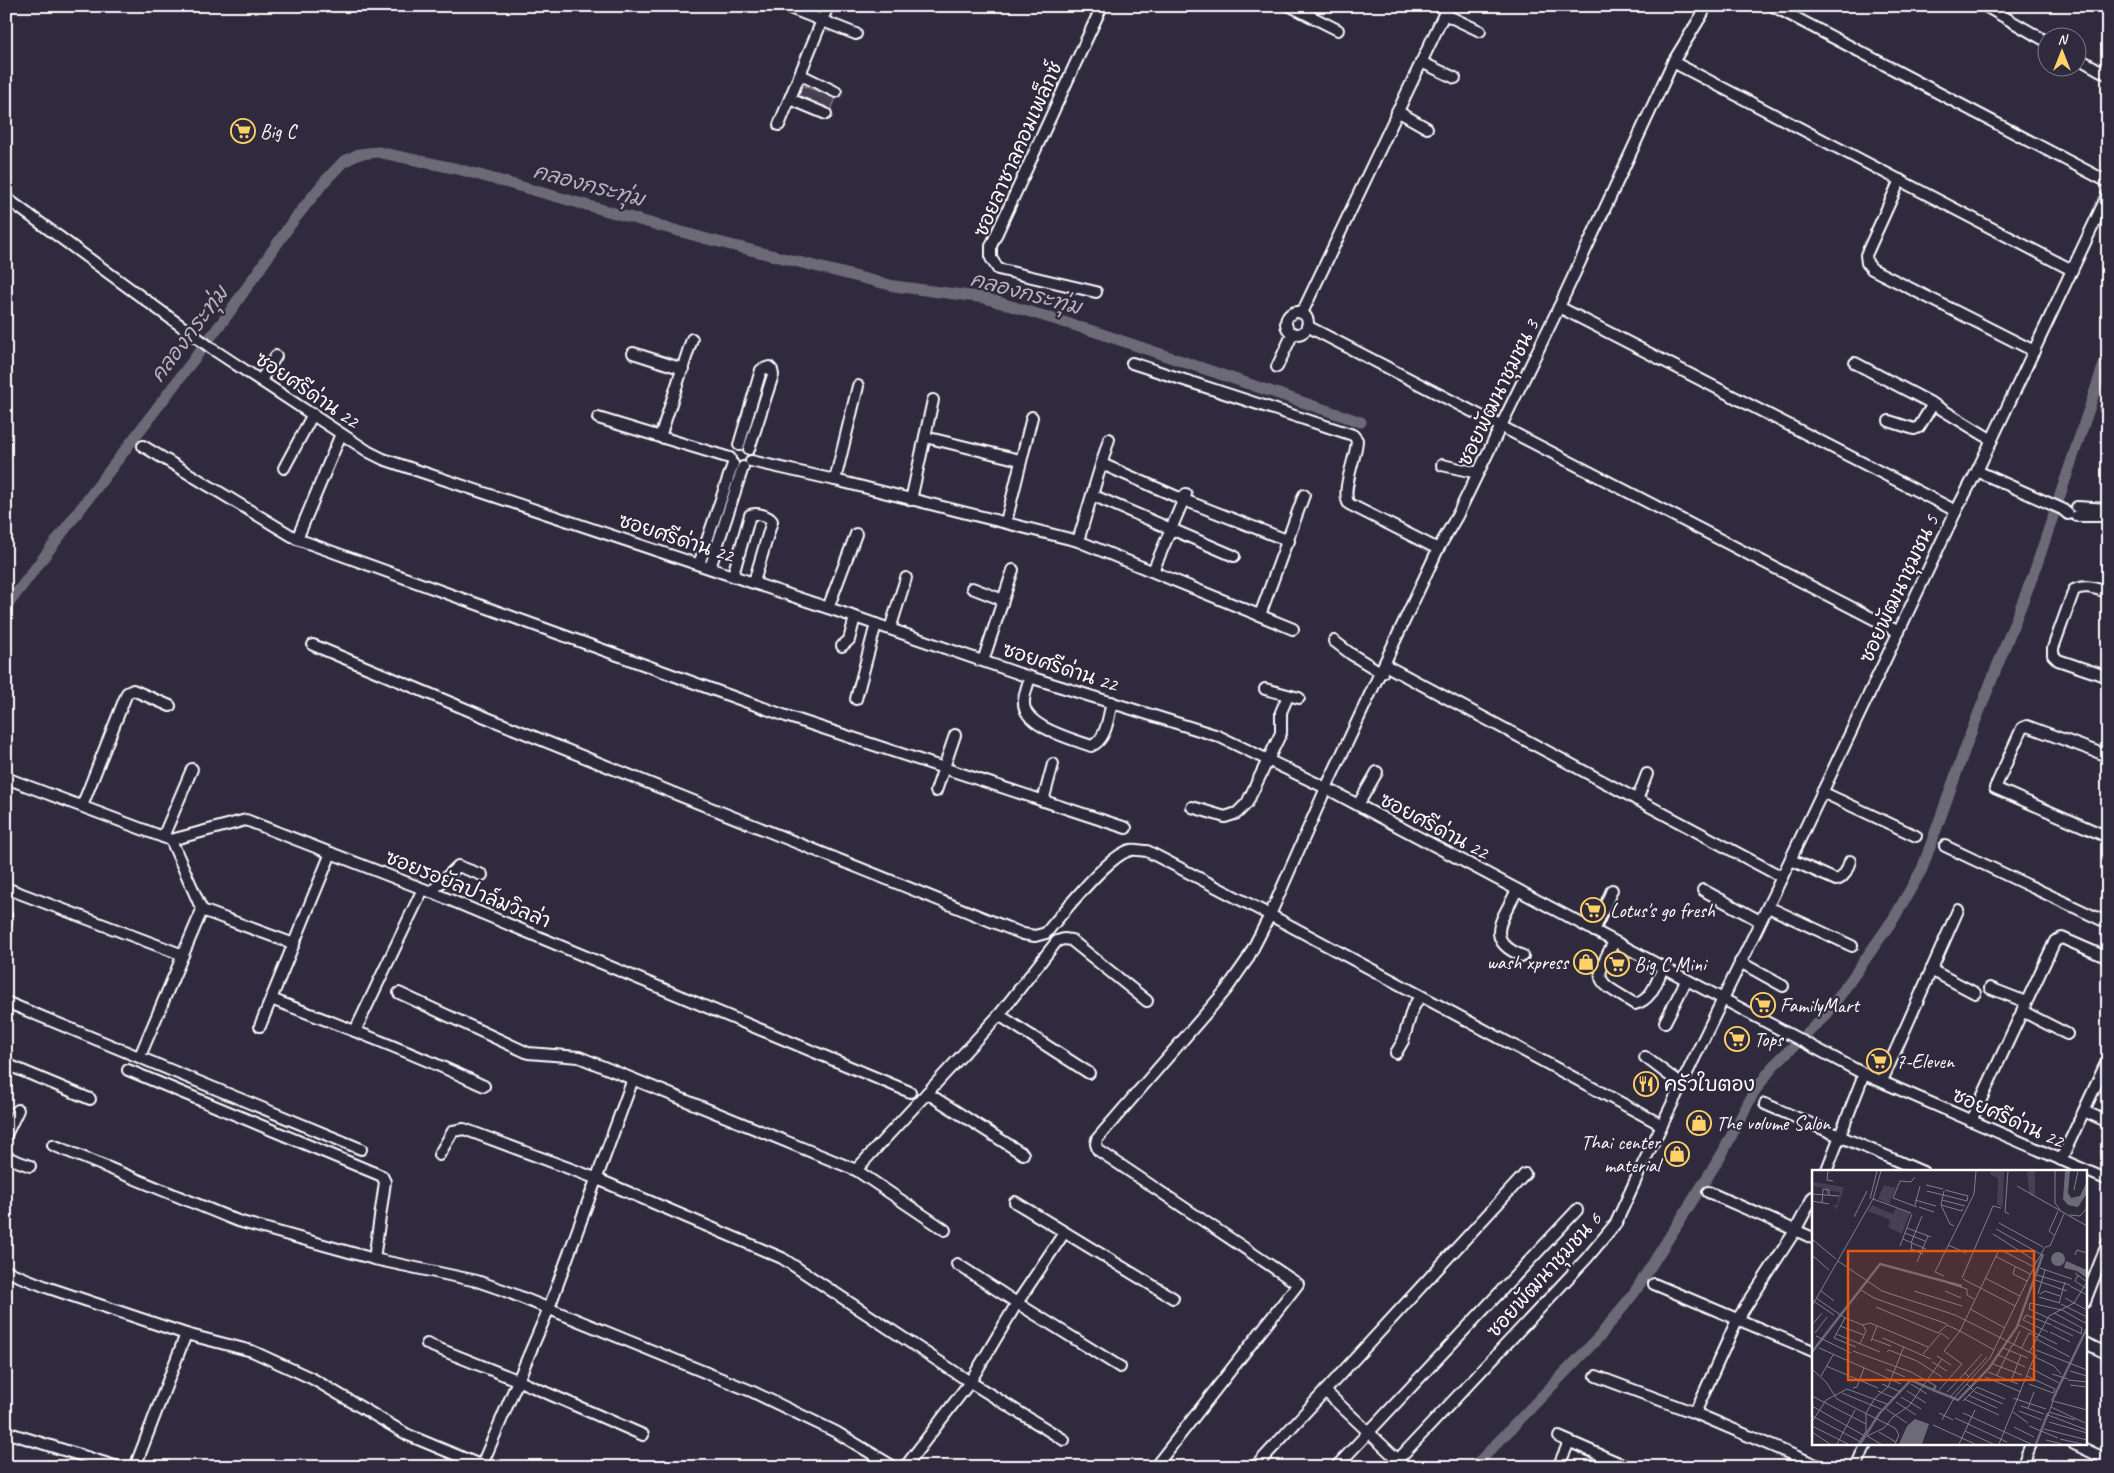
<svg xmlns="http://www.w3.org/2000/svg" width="2114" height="1473" viewBox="0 0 2114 1473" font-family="Caveat,'Playpen Sans Thai',sans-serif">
<rect width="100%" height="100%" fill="#2f2a3d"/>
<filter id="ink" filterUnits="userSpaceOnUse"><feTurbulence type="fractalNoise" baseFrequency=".02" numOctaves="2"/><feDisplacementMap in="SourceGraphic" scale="10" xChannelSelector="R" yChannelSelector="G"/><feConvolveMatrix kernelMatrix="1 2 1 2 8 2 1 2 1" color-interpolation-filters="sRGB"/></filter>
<g filter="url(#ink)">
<path fill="#464152" stroke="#a2a0a8" d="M 801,85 L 836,98 L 831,110 L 796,97 Z"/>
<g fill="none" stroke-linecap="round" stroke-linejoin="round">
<g stroke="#6d6a77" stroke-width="11">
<path d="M 6,607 L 229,313 L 293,221 L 325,181 L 343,162 L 359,154 L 378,152 L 458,169 L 707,239 L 894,286 L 985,298 L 1093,331 L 1361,422"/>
<path d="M 1474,1467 L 1600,1336 L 1634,1293 L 1722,1154 L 1754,1092 L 1774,1065 L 1827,1014 L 1894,918 L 1922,869 L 1970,735 L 2034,573 L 2108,352"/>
</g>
<defs>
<g id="minor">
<path d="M 785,6 L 856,34"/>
<path d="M 1290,6 L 1338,30"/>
<path d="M 1773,6 L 2108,182"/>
<path d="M 1985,6 L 2046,41"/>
<path d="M 1444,14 L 1480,31"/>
<path d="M 2076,57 L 2108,75"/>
<path d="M 1421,62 L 1455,78"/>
<path d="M 1673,62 L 2072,270"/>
<path d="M 801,75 L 836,92"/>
<path d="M 790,99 L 826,114"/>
<path d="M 1397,111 L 1427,128"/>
<path d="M 779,125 L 828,6"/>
<path d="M 1900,180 L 1866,255 L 1867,263 L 1872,269 L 2034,351"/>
<path d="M 6,198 L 214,350 L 369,452 L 383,459 L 855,617 L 1020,674 L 1218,736 L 1326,788 L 1864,1074 L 2108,1180"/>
<path d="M 1096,292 L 998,269 L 991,258 L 991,246 L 1102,6"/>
<path d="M 1559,307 L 1956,511"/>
<circle cx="1297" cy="323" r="11"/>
<path d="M 1302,313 L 1448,6"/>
<path d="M 1307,326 L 1899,632"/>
<path d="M 633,353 L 683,369"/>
<path d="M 1132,363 L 1353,435 L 1357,440 C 1357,456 1340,491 1349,504 L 1438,549"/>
<path d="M 1855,363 L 1933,404 L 1992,440"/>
<path d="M 1277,367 L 1293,333"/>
<path d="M 261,380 L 276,356"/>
<path d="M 2106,409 L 2108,410"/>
<path d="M 598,418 L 730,458"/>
<path d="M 1889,421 L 1914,429 L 1919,427 L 1933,404"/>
<path d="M 660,437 L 692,339"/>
<path d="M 925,437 L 1020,460"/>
<path d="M 739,445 L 761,370 L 769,367 L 772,370 L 773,375 L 749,449"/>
<path d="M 143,446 L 297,539 L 786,716 L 1126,828"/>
<path d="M 751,461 L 835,480 L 1078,541 L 1293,629"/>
<path d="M 1102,464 L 1184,500 L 1289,541"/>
<path d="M 1442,465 L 1478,473"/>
<path d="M 284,468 L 313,414"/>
<path d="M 1977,471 L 2062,509 L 2068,514"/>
<path d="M 835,480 L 858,386"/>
<path d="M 1092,495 L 1234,556"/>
<path d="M 911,500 L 933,400"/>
<path d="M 2077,507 L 2108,509"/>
<path d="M 2077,516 L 2108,516"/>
<path d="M 1006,522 L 1032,417"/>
<path d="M 297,539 L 341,434"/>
<path d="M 1078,541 L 1109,439"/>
<path d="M 699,564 L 733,464"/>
<path d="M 710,568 L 743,467"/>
<path d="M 1153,571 L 1186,494"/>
<path d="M 733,575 L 750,515 C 756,512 769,516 772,521 L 754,582"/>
<path d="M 972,588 L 1003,600"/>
<path d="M 2108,592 C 2096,589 2085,584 2074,590 L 2053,648 L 2053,655 L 2058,660 L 2108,677"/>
<path d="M 828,608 L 856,534"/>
<path d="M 1260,615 L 1304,495"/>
<path d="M 890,629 L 906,578"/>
<path d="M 1334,641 L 1351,654 L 1382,673"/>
<path d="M 313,645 L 480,715 L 1023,934 L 1035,936 L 1046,933 C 1062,914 1109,854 1131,850 C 1136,849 1142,851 1147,851 L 1270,915 L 1326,788 L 1438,549 L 1457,516 L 1559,307 L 1673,62 L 1703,13"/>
<path d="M 842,646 L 849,640 L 855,617"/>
<path d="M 983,661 L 1013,570"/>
<path d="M 1385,665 L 1782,877"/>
<path d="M 1030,677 C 1028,685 1023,696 1024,704 C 1025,727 1073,739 1091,746 C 1107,740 1108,717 1112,702"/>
<path d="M 1265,689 L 1299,698"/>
<path d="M 856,699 L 876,624"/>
<path d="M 2108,756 L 2027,726 L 2022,728 L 1995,788 L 2108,837"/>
<path d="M 6,778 L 171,840 L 246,820 L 431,892 L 910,1092"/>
<path d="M 936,791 L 955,735"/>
<path d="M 1822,792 L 1916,836"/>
<path d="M 1637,800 L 1647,774"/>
<path d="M 1043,801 L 1053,764"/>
<path d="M 1358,805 L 1377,772"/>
<path d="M 82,806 L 127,693 L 133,690 L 170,706"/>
<path d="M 1192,807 L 1225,817 L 1237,813 L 1247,803 L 1281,733 L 1281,712 L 1288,696"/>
<path d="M 163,837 L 192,769"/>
<path d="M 1945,846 L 2108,923"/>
<path d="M 1791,860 L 1836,880 C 1845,878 1847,869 1850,861"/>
<path d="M 6,888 L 183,955"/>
<path d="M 1517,890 C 1503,919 1482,940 1523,956"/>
<path d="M 1703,890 L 1760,921"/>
<path d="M 431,892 L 458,866 L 482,875"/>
<path d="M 1768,907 L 1852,946"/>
<path d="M 202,910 L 294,944"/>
<path d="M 6,915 L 6,924"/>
<path d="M 1594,931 L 1612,890"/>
<path d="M 1614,942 C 1591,984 1597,980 1635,1004 C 1652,1000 1656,982 1663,968"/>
<path d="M 1740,962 L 1783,986"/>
<path d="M 1931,970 L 1975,993"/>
<path d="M 1990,988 L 2026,1002"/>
<path d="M 399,993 L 528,1053 L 579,1057 L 856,1170 L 945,1230"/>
<path d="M 271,999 C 342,1026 414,1053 484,1086"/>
<path d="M 6,1002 L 361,1149"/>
<path d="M 2022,1011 L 2067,1034"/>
<path d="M 999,1015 L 1089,1073"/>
<path d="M 1665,1022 L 1686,981"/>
<path d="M 260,1026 L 331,853"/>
<path d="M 355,1031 L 423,889"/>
<path d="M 1396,1053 L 1403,1041 L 1412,1010 L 1420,996"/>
<path d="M 140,1056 L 202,910 L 171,840"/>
<path d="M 1645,1057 L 1682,1085"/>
<path d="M 6,1064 L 90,1099"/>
<path d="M 128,1070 L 382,1176 L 385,1182 L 374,1259"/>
<path d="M 1882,1081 L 1958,910"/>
<path d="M 927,1093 L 1023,1154"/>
<path d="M 1765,1104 L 1923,1172"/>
<path d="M 2084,1111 L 2108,1122"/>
<path d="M 1971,1121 L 2055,941 L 2062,938 L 2108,958"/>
<path d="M 6,1135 L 18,1110"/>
<path d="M 53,1145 L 238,1221 L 374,1259 L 477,1281 L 503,1290 L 751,1391 L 836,1432 L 894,1467"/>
<path d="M 439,1155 L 453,1131 L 464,1129 L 595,1178 L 782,1258 L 970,1382 L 1064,1440"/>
<path d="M 6,1157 L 30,1166"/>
<path d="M 2061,1160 L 2108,1059"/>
<path d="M 856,1170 L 999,1015 L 1057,941 L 1064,939 L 1071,940 L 1147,1001"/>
<path d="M 1826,1172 L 1864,1074"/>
<path d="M 1708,1192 L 1813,1238"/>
<path d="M 1015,1202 L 1173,1298"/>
<path d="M 957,1264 L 1017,1303 L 1120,1367"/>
<path d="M 6,1271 L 49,1288 L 186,1334 L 252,1351 L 313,1379 L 408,1435 L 485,1467"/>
<path d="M 1654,1284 L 1813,1351"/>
<path d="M 2085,1301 L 2108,1242"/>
<path d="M 2085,1343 L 2108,1354"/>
<path d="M 427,1344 L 517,1380 L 643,1435"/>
<path d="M 1596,1376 L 1695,1413 L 1821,1467"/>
<path d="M 1325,1391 L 1525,1174"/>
<path d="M 1695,1413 L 1737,1320 L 1795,1231 L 1813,1197"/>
<path d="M 6,1432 L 118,1467"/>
<path d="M 1559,1437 L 1628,1467"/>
<path d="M 2074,1444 L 2108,1460"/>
<path d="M 135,1467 L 186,1334"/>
<path d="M 481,1467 L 549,1308 L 633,1079"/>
<path d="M 905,1467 L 970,1382 L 1017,1303 L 1064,1233"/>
<path d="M 1155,1467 L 1298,1284 L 1098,1150 L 1096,1144 L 1097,1139 L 1226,990 L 1247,960 L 1270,915 L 1662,1125"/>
<path d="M 1255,1467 L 1325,1391 L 1398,1460"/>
<path d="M 1336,1467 L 1577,1210"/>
<path d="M 1391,1467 L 1587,1258 L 1616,1223 L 1642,1166 L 1782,877 L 1956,511 L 1977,471 L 2108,194"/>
<path d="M 1558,1467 L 1569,1442"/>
<path d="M 1856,1467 L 1866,1444"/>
<path d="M 2022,1467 L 2031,1444"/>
</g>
</defs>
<use href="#minor" stroke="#fff" stroke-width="14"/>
<use href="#minor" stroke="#2f2a3d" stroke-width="10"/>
</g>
</g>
<defs>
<symbol id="supermarket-ring" viewBox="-11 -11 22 22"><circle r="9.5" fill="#2f2a3d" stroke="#ffd166" stroke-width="1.5"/><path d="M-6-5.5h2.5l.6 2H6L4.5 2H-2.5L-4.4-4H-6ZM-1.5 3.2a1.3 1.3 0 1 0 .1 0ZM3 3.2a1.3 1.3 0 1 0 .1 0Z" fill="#ffd166"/></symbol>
<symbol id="shop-ring" viewBox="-11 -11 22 22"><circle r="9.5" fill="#2f2a3d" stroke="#ffd166" stroke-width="1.5"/><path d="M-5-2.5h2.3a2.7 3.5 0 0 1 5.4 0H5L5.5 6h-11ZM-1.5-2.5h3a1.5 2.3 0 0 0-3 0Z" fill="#ffd166"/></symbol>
<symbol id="restaurant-ring" viewBox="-11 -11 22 22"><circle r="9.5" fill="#2f2a3d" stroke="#ffd166" stroke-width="1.5"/><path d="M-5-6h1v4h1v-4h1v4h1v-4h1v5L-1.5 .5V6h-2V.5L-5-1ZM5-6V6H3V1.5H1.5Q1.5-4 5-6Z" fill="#ffd166"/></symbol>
</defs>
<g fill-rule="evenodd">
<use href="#supermarket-ring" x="229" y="117" width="28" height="28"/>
<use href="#supermarket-ring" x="1579" y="896" width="28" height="28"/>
<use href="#shop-ring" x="1572" y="948" width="28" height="28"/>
<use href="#supermarket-ring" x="1603" y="950" width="28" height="28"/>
<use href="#supermarket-ring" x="1749" y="991" width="28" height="28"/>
<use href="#supermarket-ring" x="1723" y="1025" width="28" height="28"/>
<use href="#supermarket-ring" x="1865" y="1047" width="28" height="28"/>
<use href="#restaurant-ring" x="1632" y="1070" width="28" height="28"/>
<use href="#shop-ring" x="1685" y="1109" width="28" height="28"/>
<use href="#shop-ring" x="1663" y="1140" width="28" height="28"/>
</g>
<g text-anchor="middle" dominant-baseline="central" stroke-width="4.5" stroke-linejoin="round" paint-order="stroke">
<g font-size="20" fill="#fff" stroke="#2f2a3d" text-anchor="start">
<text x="260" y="131">Big C</text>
<text x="1610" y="910">Lotus's go fresh</text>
<text x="1568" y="962" text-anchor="end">wash xpress</text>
<text x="1634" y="964">Big C Mini</text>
<text x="1780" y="1005">FamilyMart</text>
<text x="1754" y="1039">Tops</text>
<text x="1896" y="1061">7-Eleven</text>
<text x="1664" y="1084">ครัวใบตอง</text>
<text x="1716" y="1123">The volume Salon</text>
<text x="1660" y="1142" text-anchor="end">Thai center<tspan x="1660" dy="23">material</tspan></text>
</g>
<g font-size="20" fill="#fff" stroke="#2f2a3d">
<text transform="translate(1018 149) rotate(-66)">ซอยลาซาลคอมเพล็กซ์</text>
<text transform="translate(307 390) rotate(34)">ซอยศรีด่าน 22</text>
<text transform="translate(1498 393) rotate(-64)">ซอยพัฒนาชุมชน 3</text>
<text transform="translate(676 538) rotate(18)">ซอยศรีด่าน 22</text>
<text transform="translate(1899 589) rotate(-65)">ซอยพัฒนาชุมชน 5</text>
<text transform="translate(1060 667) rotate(18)">ซอยศรีด่าน 22</text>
<text transform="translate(1434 826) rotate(28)">ซอยศรีด่าน 22</text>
<text transform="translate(468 889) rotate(22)">ซอยรอยัลปาล์มวิลล่า</text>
<text transform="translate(2008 1118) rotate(24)">ซอยศรีด่าน 22</text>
<text transform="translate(1544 1275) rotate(-48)">ซอยพัฒนาชุมชน 6</text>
</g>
<g font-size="21" font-style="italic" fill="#b6b4bb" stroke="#2f2a3d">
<text transform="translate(589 185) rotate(15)">คลองกระทุ่ม</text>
<text transform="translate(1026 293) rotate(15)">คลองกระทุ่ม</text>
<text transform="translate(189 334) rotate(-53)">คลองกระทุ่ม</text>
</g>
</g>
<g transform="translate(1812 1170)">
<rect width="275" height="275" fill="#2f2a3d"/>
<path d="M 178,1 L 192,1 L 191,36 L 185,35 L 186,8 L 179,5 ZM 215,1 L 223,1 L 223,27 L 217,24 ZM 0,12 L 32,17 L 25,39 L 20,35 L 25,35 L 28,22 L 18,21 L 15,25 L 13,18 L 0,16 ZM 72,15 L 84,18 L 77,34 L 66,29 ZM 60,35 L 81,44 L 84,38 L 98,43 L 90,64 L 76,57 L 78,50 L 56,41 Z" fill="#464152"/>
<path d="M 253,1 L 258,1 L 256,23 L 259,28 L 268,26 L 275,11 L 275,23 L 266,37 L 256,35 L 251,29 ZM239 89a7 7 0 1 1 14 0a7 7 0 1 1-14 0ZM 254,91 L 275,100 L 275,108 L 265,101 L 252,98 ZM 103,249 L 117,254 L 110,274 L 87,274 L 95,256 Z" fill="#6d6a77"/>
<path fill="none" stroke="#6d6a77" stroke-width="2.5" d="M 0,182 L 68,94 L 150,116M 121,220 L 146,230 L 177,198 L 205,157 L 231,84M 240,231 L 275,158M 48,274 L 67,244 L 99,210 L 121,220 L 124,216M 224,274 L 236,243"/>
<path fill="none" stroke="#827f8b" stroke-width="1" d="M 16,1 L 15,10 L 21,11M 196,1 L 193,42 L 197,44M 243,1 L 243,33 L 248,40M 103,7 L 99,12 L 88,11 L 81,28 L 105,37M 114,15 L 131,19M 205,16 L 275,56M 133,20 L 156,26 L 155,31M 262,20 L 266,1M 115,21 L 131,25M 132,21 L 129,35 L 138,54 L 142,56M 0,24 L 27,26M 131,25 L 155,31M 58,29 L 65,1M 61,29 L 99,43M 103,30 L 124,36M 130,30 L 153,36M 0,31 L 17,34M 10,33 L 11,19 L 17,20 L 17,25M 103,35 L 108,16M 129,35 L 150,41 L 151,39M 107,37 L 122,42M 258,45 L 268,46 L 275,38M 42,47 L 55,21M 187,53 L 231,77M 95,58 L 119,67M 184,59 L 230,85M 93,63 L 113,71M 181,64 L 225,92M 242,65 L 237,61 L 246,41M 0,69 L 24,89M 91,69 L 114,79M 99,73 L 110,46M 100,73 L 99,79 L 111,84M 136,75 L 154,83M 88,76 L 100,44M 189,80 L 222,97M 0,85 L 17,100M 263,85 L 265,80 L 275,83M 183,86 L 218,104M 26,91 L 70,121 L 143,145 L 225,186M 105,92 L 116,66M 203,97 L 201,104 L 215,111M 228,98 L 260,109M 225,105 L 258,115M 266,105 L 263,111 L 275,119M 132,106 L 123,102 L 162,24 L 164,1M 150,108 L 181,36 L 189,38M 173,108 L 208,126M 151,109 L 203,136M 223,110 L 255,121M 136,113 L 155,119 L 155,125 L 162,129M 258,116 L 275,125M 49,120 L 62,128 L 135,154M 9,121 L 22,131M 102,121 L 150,136M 133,121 L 149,128M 226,124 L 233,100M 228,124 L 233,121 L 248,126M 227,127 L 248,133M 4,128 L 33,148 L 51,155 L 58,153 L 116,177M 253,128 L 275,140M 0,130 L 22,145M 247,133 L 253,112M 249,134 L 275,147M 0,136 L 61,29 L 69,1M 64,137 L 126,163 L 135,155 L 148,161 L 186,82M 158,139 L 193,158M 242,143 L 270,158 L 269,163M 33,148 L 22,168 L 44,177M 0,155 L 10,143M 207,155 L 245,174M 28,156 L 52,165M 241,156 L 261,166M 236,162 L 211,150 L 214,145 L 240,155M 238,162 L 258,172M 3,163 L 15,147M 24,164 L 68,182M 270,164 L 217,139 L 218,133 L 250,140 L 273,153 L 275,150M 4,166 L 39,183M 71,168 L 119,189M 60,169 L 79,176M 224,169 L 258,187M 59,171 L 65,156M 48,174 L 54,161 L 51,155M 201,176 L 208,161M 7,178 L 89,214M 191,178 L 216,188M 209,179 L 217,163 L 225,167M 224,180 L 275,200M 41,181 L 99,202 L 124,216M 75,182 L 77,180 L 105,191 L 130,207M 217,183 L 237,146 L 262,133 L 275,112 L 263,103M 111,184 L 129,163 L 137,169M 186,185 L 213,197M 125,186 L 139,195M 223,187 L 242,196 L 249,204M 120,192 L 135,201M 181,194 L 210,205M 14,196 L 66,218M 218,198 L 247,213M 0,199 L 14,212 L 25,229 L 83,258 L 87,265 L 83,274M 74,199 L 93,207M 258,201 L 275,206M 176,202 L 206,214M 153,203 L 170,184M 240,204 L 256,209M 185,205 L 200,175M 9,206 L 21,185M 215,206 L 243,219 L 241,223 L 217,214M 173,207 L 209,222M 256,210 L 275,212M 199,211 L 209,185M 70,214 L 89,222M 99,214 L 115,224M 155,214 L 163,222 L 191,234M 258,215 L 275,217M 41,218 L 45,217 L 52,198M 127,220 L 150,194 L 132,181 L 148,161 L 182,180M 66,221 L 82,228M 95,221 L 114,233M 135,222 L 153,203 L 157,207M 30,223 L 69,239M 156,225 L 185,238M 0,226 L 54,254M 139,226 L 175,187M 89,227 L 109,239M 201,228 L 234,239M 152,229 L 187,245M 151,231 L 165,217 L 193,229M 84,232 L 104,245M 0,236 L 51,265M 209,236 L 232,244M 239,237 L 273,253M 216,238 L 222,222M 74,239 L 95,253M 275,240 L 241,231 L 236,245 L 275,260M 207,241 L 230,250M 201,242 L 216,253M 237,242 L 263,250M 127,243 L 141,250M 151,243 L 219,274M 0,246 L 47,271M 143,248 L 195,272M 130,250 L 142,228 L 178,188 L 223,95 L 233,77 L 238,76 L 252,44M 0,252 L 14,230 L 35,219 L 75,234M 237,252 L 275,263M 121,255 L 163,274M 0,256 L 36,274M 217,256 L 246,268M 202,257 L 222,267M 232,259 L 275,270M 153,261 L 181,274M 0,262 L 18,274M 67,262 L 84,272M 248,269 L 270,274M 234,270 L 250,274M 25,274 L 43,240M 46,274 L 54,261 L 54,243 L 63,228 L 76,217 L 92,176M 69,274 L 55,266 L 72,258 L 81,247 L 97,236 L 130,189M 147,274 L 163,240M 187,274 L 223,185"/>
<path fill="#e8590c" fill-opacity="0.15" stroke="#e8590c" stroke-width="2.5" d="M 36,81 L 222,81 L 222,210 L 36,210 Z"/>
<rect width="275" height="275" fill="none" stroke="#fff" stroke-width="2.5"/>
</g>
<rect width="2114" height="1473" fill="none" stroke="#2f2a3d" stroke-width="25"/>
<rect x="12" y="12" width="2089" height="1448" fill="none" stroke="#fff" stroke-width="2" filter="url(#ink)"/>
<g transform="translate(2062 52)"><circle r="24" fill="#2f2a3d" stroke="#827f8b"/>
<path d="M0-4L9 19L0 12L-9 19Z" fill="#ffd166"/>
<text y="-8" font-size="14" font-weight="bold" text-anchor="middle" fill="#ffffff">N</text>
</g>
</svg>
